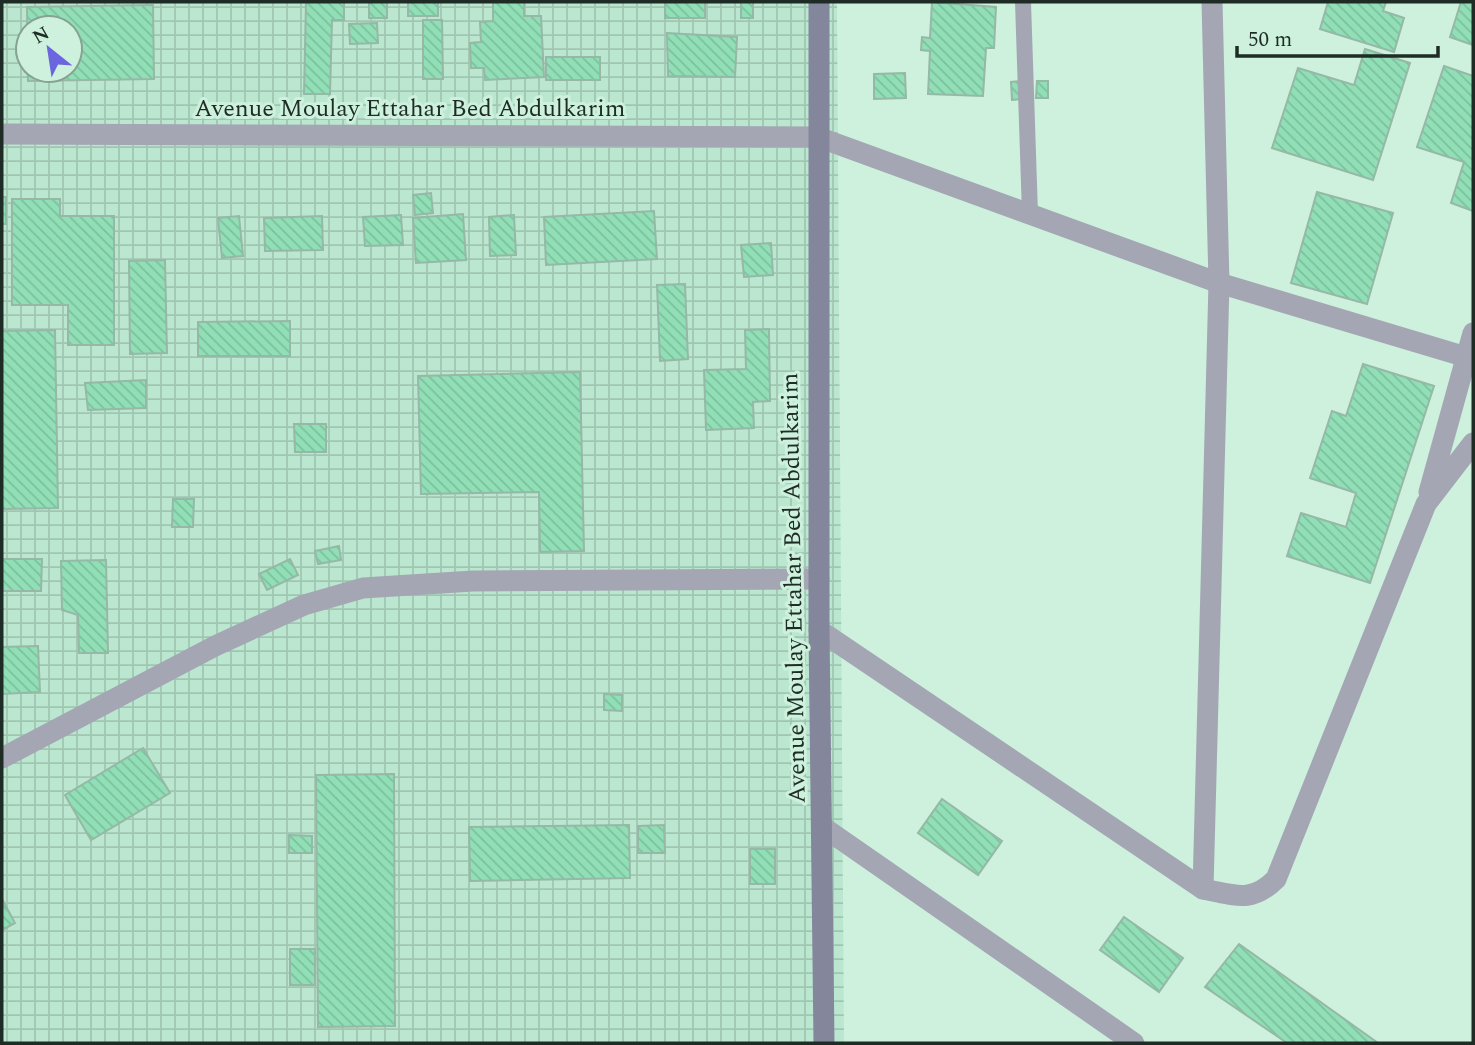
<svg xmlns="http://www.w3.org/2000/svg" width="1475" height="1045" viewBox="0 0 1475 1045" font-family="Spectral,serif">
<defs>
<pattern id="industrial-grid" width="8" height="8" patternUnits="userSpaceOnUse" patternTransform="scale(1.75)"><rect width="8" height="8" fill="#bbe7d0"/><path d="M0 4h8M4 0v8" fill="none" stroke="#a0c6b2"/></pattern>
<pattern id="building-back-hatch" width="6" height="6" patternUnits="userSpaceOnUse" patternTransform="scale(1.75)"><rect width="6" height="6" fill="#91dfb7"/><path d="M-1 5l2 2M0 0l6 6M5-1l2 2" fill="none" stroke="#7dc09d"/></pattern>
</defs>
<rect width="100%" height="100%" fill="#cdf1dd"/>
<path fill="url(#industrial-grid)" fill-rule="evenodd" d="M 2,2 L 837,2 L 844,1043 L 2,1043 ZM 28,28 L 70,28 L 70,70 L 28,70 Z"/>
<g fill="url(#building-back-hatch)" stroke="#96b8a6" stroke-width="2" fill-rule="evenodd">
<path d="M 306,2 L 344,2 L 344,20 L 332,20 L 330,94 L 304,94 Z"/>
<rect x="369" y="2" width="18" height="16"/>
<rect x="408" y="2" width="30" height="14"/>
<path d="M 493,2 L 524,2 L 524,16 L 541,16 L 544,77 L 485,80 L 484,68 L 471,68 L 470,43 L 481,42 L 480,22 L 493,21 Z"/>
<rect x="665" y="2" width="40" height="16"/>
<rect x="741" y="2" width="12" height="16"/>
<path d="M 932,2 L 996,7 L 994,48 L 986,48 L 983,96 L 928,94 L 930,51 L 921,50 L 922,37 L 930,38 Z"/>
<path d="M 1328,2 L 1386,2 L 1383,11 L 1404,18 L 1394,52 L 1320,29 Z"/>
<path d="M 1461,2 L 1473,2 L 1473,45 L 1450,37 Z"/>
<path d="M 153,5 L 154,79 L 28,81 L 27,7 ZM 28,28 L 70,28 L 70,70 L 28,70 Z"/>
<path d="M 423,20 L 442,20 L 443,79 L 423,79 Z"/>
<path d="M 377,23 L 378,43 L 350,44 L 349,24 Z"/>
<path d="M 667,33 L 737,37 L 735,77 L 668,76 Z"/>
<path d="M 1365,49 L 1410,63 L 1373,180 L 1272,148 L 1298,68 L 1354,85 Z"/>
<rect x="546" y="57" width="54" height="23"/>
<path d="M 1444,66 L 1473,76 L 1473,211 L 1451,203 L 1464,162 L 1417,147 Z"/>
<path d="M 905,73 L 906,98 L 874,99 L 874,74 Z"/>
<path d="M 1021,81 L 1022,99 L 1012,100 L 1011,82 Z"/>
<path d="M 1037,81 L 1048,81 L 1048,98 L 1036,98 Z"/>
<path d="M 1317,192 L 1393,213 L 1367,304 L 1291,283 Z"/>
<path d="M 431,193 L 433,213 L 415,215 L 413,195 Z"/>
<rect x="2" y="197" width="4" height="27"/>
<path d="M 12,199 L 60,199 L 60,216 L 114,216 L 114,345 L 68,345 L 68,305 L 12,305 Z"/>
<path d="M 654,211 L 657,259 L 546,265 L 544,217 Z"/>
<path d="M 463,214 L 466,260 L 416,263 L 413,218 Z"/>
<path d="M 401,215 L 403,245 L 365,246 L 363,217 Z"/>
<path d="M 514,215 L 516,255 L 490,256 L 489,217 Z"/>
<path d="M 239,216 L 243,256 L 222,258 L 218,218 Z"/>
<path d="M 322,216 L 323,250 L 265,251 L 264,218 Z"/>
<path d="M 771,243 L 773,275 L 744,277 L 741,245 Z"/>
<path d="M 165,260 L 167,353 L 130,354 L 129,261 Z"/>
<path d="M 685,284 L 688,359 L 660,361 L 657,285 Z"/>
<path d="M 290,321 L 290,356 L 198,356 L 198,322 Z"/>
<path d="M 769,329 L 770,401 L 753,402 L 754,428 L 706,430 L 704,370 L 746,369 L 745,330 Z"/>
<path d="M 55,330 L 58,508 L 2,509 L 2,331 Z"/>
<path d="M 1363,364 L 1434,386 L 1370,583 L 1287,556 L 1301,513 L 1346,527 L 1356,493 L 1310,478 L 1332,411 L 1346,416 Z"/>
<path d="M 580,372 L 584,551 L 540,552 L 539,492 L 421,494 L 418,376 Z"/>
<path d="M 146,380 L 146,408 L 88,410 L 85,383 Z"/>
<path d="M 294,424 L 326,424 L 326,452 L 295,452 Z"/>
<path d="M 173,499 L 194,499 L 193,527 L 172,527 Z"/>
<path d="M 339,546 L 341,560 L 318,564 L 315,551 Z"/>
<path d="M 2,559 L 42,559 L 41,591 L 2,591 Z"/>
<path d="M 290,559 L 298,575 L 267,590 L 259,574 Z"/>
<path d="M 106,560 L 108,653 L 79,653 L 78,615 L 62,610 L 61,561 Z"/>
<path d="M 38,646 L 40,692 L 2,694 L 2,647 Z"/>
<path d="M 604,694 L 622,695 L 622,711 L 604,710 Z"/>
<path d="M 143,748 L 170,793 L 91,840 L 65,795 Z"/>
<path d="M 394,774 L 395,1026 L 318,1027 L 316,775 Z"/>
<path d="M 942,799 L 1002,841 L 978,875 L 918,833 Z"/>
<path d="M 629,825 L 630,878 L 470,881 L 469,827 Z"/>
<path d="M 664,825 L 665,853 L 638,853 L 638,826 Z"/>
<path d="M 289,835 L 312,836 L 312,853 L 289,853 Z"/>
<rect x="750" y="849" width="25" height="35"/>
<path d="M 2,899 L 15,923 L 2,930 Z"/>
<path d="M 1124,917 L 1183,958 L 1159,992 L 1100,950 Z"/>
<path d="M 1239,944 L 1378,1043 L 1287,1043 L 1205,987 Z"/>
<rect x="290" y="949" width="25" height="36"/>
</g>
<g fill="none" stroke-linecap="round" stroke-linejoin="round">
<path stroke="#a4a6b4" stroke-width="16" d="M 1023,2 L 1030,214"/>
<g stroke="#a4a6b4" stroke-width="21">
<path d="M 2,134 L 818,137 L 1219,283 L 1473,359"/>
<path d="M 1429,492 L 1473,333"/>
<path d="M 819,630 L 1203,889 C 1235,895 1251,904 1276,879 L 1426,504 L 1473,443"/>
<path d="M 2,758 L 215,646 L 304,605 L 363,588 L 473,581 L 819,579"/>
<path d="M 823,827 L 1134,1043"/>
<path d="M 1203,889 L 1219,283 L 1212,2"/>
</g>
<path stroke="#84869b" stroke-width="21" d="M 819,2 L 819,630 L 824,1043"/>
</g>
<g text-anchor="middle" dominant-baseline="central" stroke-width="6" stroke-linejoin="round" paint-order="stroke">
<g font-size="24" fill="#1e2c25" stroke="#cdf1dd">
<text x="410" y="109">Avenue Moulay Ettahar Bed Abdulkarim</text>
<text transform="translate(794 588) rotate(-91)">Avenue Moulay Ettahar Bed Abdulkarim</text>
</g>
</g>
<rect width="1475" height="1045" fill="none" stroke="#1e2c25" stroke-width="7"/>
<g transform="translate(49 49) rotate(330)"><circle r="33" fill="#cdf1dd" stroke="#87a293" stroke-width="2"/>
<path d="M0-5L12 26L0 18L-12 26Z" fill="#6b65df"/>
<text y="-10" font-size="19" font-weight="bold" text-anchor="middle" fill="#1e2c25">N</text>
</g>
<path d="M1237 46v10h201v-10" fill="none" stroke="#1e2c25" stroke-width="3.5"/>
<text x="1248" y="46" font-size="21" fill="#1e2c25" stroke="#cdf1dd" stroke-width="5" paint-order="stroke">50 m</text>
</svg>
